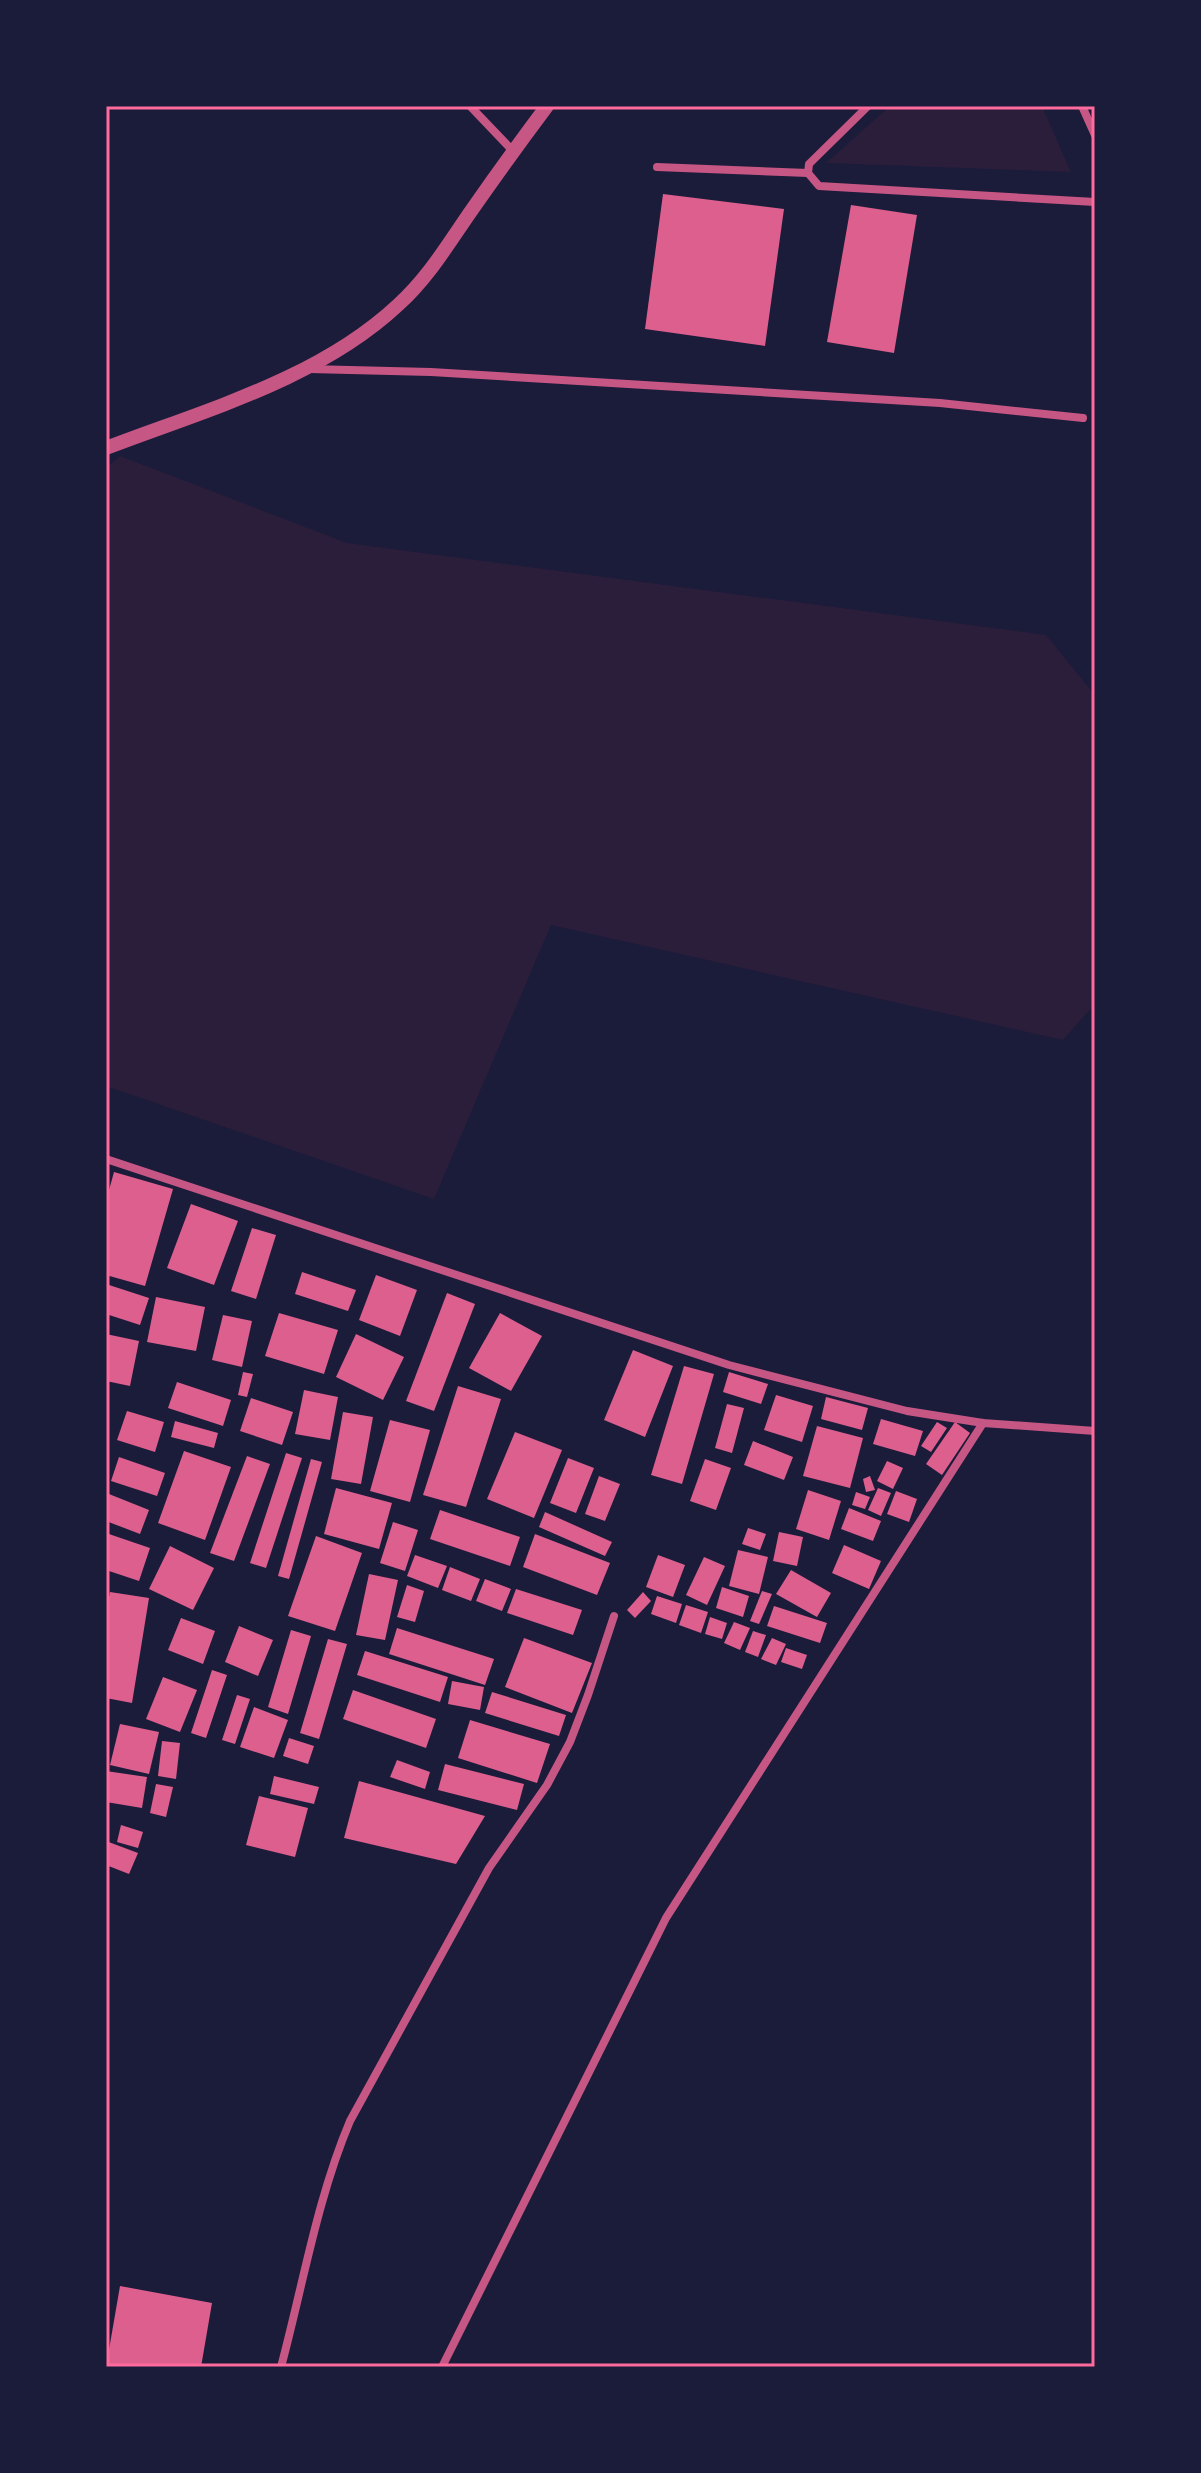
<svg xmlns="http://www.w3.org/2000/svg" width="1201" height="2473" viewBox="0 0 1201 2473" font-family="Georgia,serif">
<rect width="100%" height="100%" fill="#1b1b3a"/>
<g fill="#2a1e3b">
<path d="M 890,106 L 1042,106 L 1071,172 L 826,163 Z"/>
<path d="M 120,456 L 347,543 L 1046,635 L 1095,695 L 1095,1004 L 1063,1040 L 551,925 L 434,1199 L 106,1086 L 106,468 Z"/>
</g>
<g fill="#dd5f8e">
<path d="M 663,194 L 784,209 L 765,346 L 645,329 Z"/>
<path d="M 851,205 L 917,215 L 894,353 L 827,342 Z"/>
<path d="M 114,1172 L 173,1189 L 145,1286 L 106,1275 L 106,1201 Z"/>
<path d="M 191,1204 L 238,1221 L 214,1285 L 167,1268 Z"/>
<path d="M 252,1228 L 276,1235 L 256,1299 L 231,1291 Z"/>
<path d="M 302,1272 L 356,1290 L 348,1311 L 295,1294 Z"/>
<path d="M 376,1275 L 417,1290 L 400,1336 L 359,1320 Z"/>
<path d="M 106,1284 L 149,1298 L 140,1325 L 106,1314 Z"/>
<path d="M 447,1293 L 475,1304 L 434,1411 L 406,1401 Z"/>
<path d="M 156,1297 L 205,1307 L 196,1351 L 147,1342 Z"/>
<path d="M 279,1313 L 338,1330 L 324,1374 L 265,1356 Z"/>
<path d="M 500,1313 L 542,1336 L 511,1391 L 469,1368 Z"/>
<path d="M 223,1315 L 252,1321 L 242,1367 L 212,1360 Z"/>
<path d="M 106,1334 L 139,1341 L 130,1386 L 106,1381 Z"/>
<path d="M 356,1334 L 404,1357 L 383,1400 L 336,1377 Z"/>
<path d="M 633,1350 L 673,1366 L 645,1437 L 604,1420 Z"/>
<path d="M 684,1366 L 714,1374 L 682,1484 L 651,1475 Z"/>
<path d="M 243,1372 L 253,1374 L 247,1397 L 238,1395 Z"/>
<path d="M 729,1372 L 768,1384 L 761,1404 L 723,1392 Z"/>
<path d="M 177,1382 L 231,1400 L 223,1426 L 168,1408 Z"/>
<path d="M 458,1386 L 501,1399 L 466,1507 L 423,1495 Z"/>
<path d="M 304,1390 L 338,1397 L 330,1440 L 295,1434 Z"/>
<path d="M 776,1395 L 813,1406 L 802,1442 L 764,1430 Z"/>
<path d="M 826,1397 L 868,1408 L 862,1430 L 821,1419 Z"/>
<path d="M 251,1398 L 293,1412 L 282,1445 L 240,1431 Z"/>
<path d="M 727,1404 L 744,1408 L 732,1453 L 715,1448 Z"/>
<path d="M 127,1411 L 164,1422 L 155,1452 L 117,1440 Z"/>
<path d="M 343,1412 L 373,1417 L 361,1484 L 331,1479 Z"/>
<path d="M 881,1419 L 923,1431 L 915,1456 L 873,1444 Z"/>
<path d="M 390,1420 L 430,1430 L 410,1502 L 370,1491 Z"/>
<path d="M 175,1421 L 218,1433 L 214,1448 L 171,1437 Z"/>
<path d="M 937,1422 L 947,1428 L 931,1452 L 921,1446 Z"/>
<path d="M 955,1422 L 970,1433 L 942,1475 L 926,1464 Z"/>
<path d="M 817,1426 L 863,1438 L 850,1488 L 803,1476 Z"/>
<path d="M 515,1432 L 562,1450 L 534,1518 L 487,1499 Z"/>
<path d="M 753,1441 L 793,1457 L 784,1480 L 744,1465 Z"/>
<path d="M 184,1451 L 231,1467 L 205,1540 L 158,1523 Z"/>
<path d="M 286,1453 L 302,1458 L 266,1568 L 250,1563 Z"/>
<path d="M 247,1456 L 270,1464 L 234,1561 L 210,1553 Z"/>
<path d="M 119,1457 L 165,1473 L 157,1496 L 111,1481 Z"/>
<path d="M 568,1458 L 594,1468 L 576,1513 L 550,1503 Z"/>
<path d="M 311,1459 L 322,1462 L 289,1579 L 278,1576 Z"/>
<path d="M 705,1459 L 731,1468 L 716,1510 L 690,1501 Z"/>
<path d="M 887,1461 L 903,1468 L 893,1489 L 877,1481 Z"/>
<path d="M 599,1476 L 620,1484 L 605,1521 L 585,1514 Z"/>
<path d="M 870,1476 L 875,1490 L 866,1492 L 863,1479 Z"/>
<path d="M 336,1488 L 392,1503 L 379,1549 L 324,1534 Z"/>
<path d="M 878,1488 L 891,1493 L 881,1516 L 868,1510 Z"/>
<path d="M 808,1490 L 841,1501 L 829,1540 L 796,1529 Z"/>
<path d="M 896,1491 L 917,1499 L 909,1522 L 887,1514 Z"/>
<path d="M 856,1492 L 870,1497 L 865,1509 L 852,1505 Z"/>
<path d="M 109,1494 L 149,1510 L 140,1534 L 106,1521 L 106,1502 Z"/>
<path d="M 849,1508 L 881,1521 L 873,1541 L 841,1529 Z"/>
<path d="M 440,1510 L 520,1537 L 510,1566 L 430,1539 Z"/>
<path d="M 545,1512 L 612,1542 L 605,1556 L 539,1527 Z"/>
<path d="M 393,1522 L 418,1530 L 405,1571 L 380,1563 Z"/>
<path d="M 748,1528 L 766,1534 L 760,1550 L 742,1544 Z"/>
<path d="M 779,1532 L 803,1537 L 797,1566 L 773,1561 Z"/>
<path d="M 106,1533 L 150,1548 L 139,1581 L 106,1570 Z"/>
<path d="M 535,1534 L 610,1563 L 597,1595 L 523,1567 Z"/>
<path d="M 316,1536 L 362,1553 L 335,1631 L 288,1616 Z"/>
<path d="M 844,1545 L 881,1561 L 869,1589 L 832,1573 Z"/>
<path d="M 170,1546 L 214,1568 L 193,1610 L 149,1589 Z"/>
<path d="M 738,1550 L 768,1557 L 759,1594 L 729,1586 Z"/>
<path d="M 415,1555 L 447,1566 L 438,1588 L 407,1576 Z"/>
<path d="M 658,1555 L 685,1565 L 673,1597 L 646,1587 Z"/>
<path d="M 704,1557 L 725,1566 L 707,1605 L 686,1595 Z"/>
<path d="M 450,1567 L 480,1579 L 471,1601 L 442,1590 Z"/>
<path d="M 791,1570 L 831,1593 L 817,1617 L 776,1594 Z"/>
<path d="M 369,1574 L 398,1580 L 385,1640 L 356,1635 Z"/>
<path d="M 485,1579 L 511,1589 L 502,1611 L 476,1601 Z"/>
<path d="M 407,1585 L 424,1591 L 415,1622 L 397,1617 Z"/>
<path d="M 722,1587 L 749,1596 L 743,1617 L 716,1608 Z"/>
<path d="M 516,1589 L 582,1610 L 573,1635 L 507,1613 Z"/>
<path d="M 762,1591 L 772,1594 L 759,1624 L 750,1621 Z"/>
<path d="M 110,1592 L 149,1598 L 132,1703 L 106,1698 L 106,1614 Z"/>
<path d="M 643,1592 L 651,1601 L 635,1618 L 627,1610 Z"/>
<path d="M 657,1596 L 682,1604 L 676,1623 L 651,1614 Z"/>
<path d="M 686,1605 L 708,1612 L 701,1633 L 679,1625 Z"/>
<path d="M 774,1606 L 827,1623 L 820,1643 L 767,1626 Z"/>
<path d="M 710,1617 L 727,1623 L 722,1639 L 705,1634 Z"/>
<path d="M 181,1618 L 215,1631 L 203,1664 L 168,1650 Z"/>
<path d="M 734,1622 L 750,1628 L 740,1650 L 724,1643 Z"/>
<path d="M 239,1626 L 273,1640 L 258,1676 L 225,1662 Z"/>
<path d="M 397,1628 L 494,1659 L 485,1685 L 389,1654 Z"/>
<path d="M 291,1630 L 311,1636 L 288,1714 L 268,1707 Z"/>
<path d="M 753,1631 L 766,1635 L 758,1657 L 745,1652 Z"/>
<path d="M 524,1638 L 592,1663 L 572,1713 L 505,1687 Z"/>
<path d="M 772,1638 L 786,1644 L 776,1665 L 761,1659 Z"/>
<path d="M 328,1639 L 347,1644 L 319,1739 L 300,1733 Z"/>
<path d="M 786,1648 L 807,1655 L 802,1669 L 781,1662 Z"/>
<path d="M 365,1651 L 448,1677 L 440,1702 L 357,1675 Z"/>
<path d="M 212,1670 L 227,1675 L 206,1738 L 191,1733 Z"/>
<path d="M 163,1677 L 197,1690 L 180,1732 L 146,1719 Z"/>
<path d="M 452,1681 L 484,1687 L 480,1710 L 448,1704 Z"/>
<path d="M 353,1690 L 436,1719 L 426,1748 L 343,1719 Z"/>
<path d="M 492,1692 L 566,1715 L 559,1736 L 485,1713 Z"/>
<path d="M 237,1695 L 250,1699 L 235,1744 L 222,1740 Z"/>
<path d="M 254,1707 L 288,1720 L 274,1758 L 240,1747 Z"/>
<path d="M 470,1720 L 550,1744 L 537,1783 L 458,1758 Z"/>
<path d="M 120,1724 L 159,1732 L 149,1774 L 110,1765 Z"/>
<path d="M 289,1738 L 314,1746 L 308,1764 L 283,1756 Z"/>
<path d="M 162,1741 L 180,1743 L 176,1779 L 158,1776 Z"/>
<path d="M 397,1760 L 430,1772 L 425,1789 L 390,1777 Z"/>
<path d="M 445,1764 L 524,1784 L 517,1810 L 438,1790 Z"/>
<path d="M 106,1771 L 147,1777 L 142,1808 L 106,1802 Z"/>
<path d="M 274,1776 L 319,1787 L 314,1804 L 270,1794 Z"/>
<path d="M 359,1781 L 485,1816 L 456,1864 L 344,1838 Z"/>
<path d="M 156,1784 L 173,1787 L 166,1817 L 150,1813 Z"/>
<path d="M 259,1796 L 308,1808 L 295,1857 L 246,1845 Z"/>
<path d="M 121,1825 L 143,1832 L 138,1848 L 117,1842 Z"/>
<path d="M 106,1841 L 138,1853 L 129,1874 L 106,1865 Z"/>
<path d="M 120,2286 L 212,2303 L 201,2367 L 106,2367 Z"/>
</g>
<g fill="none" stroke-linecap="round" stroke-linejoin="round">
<g stroke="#c65784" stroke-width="8">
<path d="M 470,106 L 513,151"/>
<path d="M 868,106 L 809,164 L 808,173 L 819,186 L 1095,202"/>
<path d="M 1082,106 L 1095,135"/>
<path d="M 657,167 L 808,173"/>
<path d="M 309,369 L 431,372 L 940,403 L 1083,418"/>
<path d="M 106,1159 L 729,1365 L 907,1411 L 983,1423 L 1095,1431"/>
<path d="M 281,2367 C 303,2285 317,2199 350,2121 L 489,1868 L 547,1785 L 570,1742 L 588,1695 L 614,1616"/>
<path d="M 442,2367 L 666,1918 L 983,1423"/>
</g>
<path stroke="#c65784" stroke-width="14" d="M 106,448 C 205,410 319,379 398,305 C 427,279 447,246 469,214 C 494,178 520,142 547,106"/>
</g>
<rect width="1201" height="2473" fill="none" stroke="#1b1b3a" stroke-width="216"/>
<rect x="108" y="108" width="985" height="2257" fill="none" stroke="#ff6b9d" stroke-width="3"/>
</svg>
